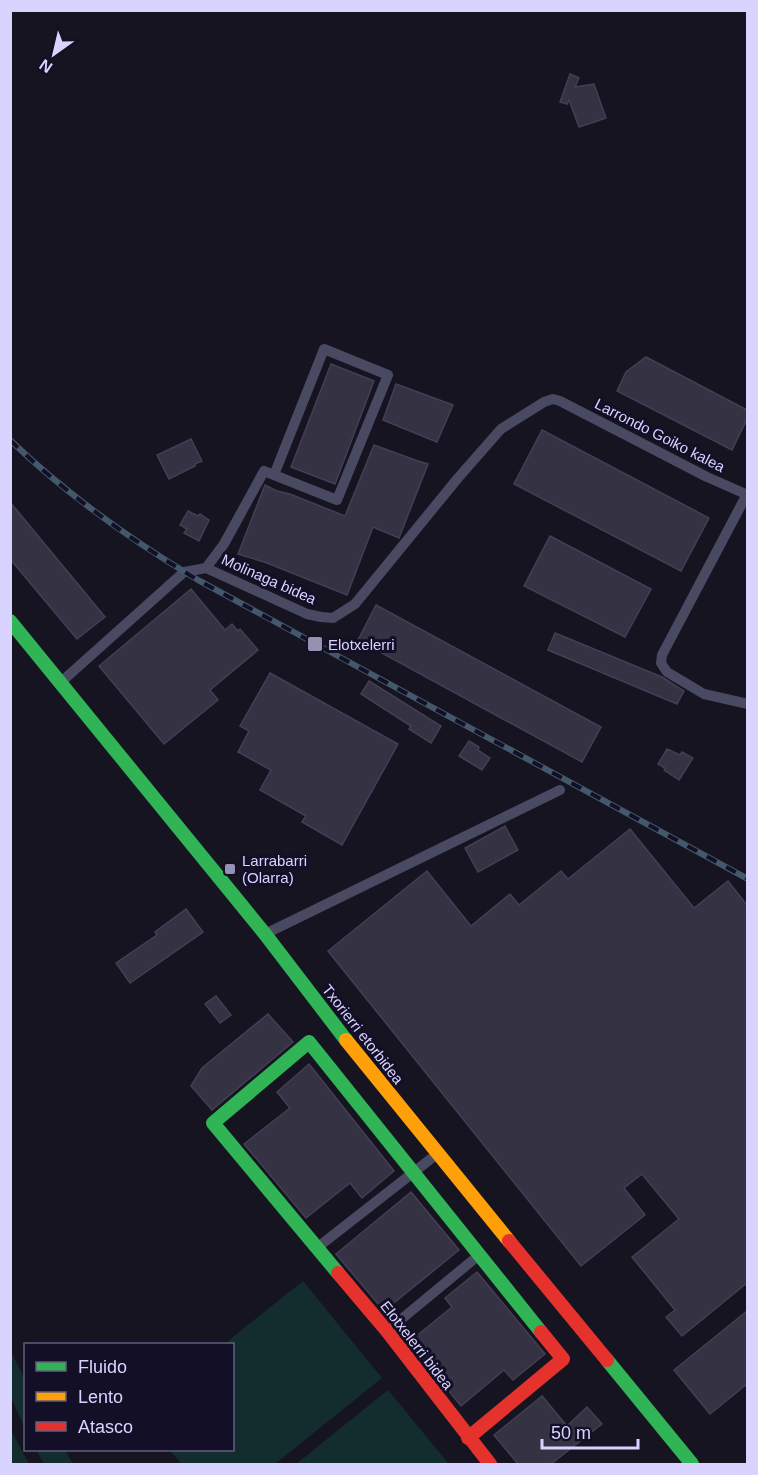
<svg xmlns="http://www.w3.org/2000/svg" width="758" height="1475" viewBox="0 0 758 1475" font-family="Arial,sans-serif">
<rect width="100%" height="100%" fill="#161421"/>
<g fill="#132c2d">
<path d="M 303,1281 L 382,1378 L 275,1464 L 182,1464 L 169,1450 L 232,1450 L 232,1344 L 224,1344 Z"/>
<path d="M 11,1355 L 13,1356 L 25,1379 L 25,1428 L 11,1398 Z"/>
<path d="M 388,1390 L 449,1464 L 296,1464 Z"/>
<path d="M 10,1430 L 11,1430 L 29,1464 L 11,1464 Z"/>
<path d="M 36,1450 L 65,1450 L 73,1464 L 44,1464 Z"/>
</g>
<g fill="#343243" stroke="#433f54" stroke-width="1.5">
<path d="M 570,74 L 579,78 L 575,87 L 594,84 L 606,118 L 579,127 L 569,100 L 567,104 L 560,102 Z"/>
<path d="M 646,357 L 747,410 L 747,419 L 732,450 L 617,391 L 626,372 Z"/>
<path d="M 331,364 L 374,381 L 335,484 L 291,467 Z"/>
<path d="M 396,384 L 453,405 L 437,442 L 383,420 Z"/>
<path d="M 542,430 L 709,518 L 681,571 L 514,484 Z"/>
<path d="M 191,439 L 202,461 L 195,464 L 195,466 L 169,479 L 157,455 Z"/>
<path d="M 374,445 L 415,460 L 428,464 L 399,538 L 373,527 L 347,595 L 267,563 L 238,554 L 265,485 L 277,491 L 290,494 L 345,516 Z"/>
<path d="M 10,502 L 105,617 L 77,639 L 10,559 Z"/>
<path d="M 188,511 L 198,516 L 200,514 L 209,520 L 199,541 L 184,533 L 187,529 L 180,525 Z"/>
<path d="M 550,536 L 651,589 L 625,637 L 524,586 Z"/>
<path d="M 191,589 L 225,630 L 232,624 L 238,631 L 240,629 L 258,650 L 210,690 L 218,700 L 164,744 L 99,666 Z"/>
<path d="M 376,605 L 601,727 L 582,762 L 358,640 Z"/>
<path d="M 555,633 L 662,677 L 684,691 L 677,704 L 548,650 Z"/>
<path d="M 270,673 L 398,744 L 342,845 L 302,822 L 306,816 L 260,790 L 271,770 L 238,752 L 249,731 L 240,726 Z"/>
<path d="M 369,681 L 441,726 L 431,743 L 409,729 L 411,726 L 361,694 Z"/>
<path d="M 469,741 L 479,747 L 478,750 L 490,758 L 482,770 L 459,756 Z"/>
<path d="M 667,749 L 680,755 L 682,752 L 693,758 L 679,780 L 664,770 L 665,768 L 658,764 Z"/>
<path d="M 505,826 L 518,850 L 478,872 L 465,848 Z"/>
<path d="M 630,829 L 694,908 L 728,881 L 747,905 L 747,1283 L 682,1336 L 666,1317 L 675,1310 L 632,1257 L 679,1219 L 642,1174 L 624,1188 L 645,1215 L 581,1266 L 328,951 L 427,871 L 471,926 L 510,894 L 519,905 L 561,871 L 568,879 Z"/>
<path d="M 186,909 L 203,932 L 130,983 L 116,963 L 157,935 L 155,932 Z"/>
<path d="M 216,996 L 231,1015 L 220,1023 L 205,1004 Z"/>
<path d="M 268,1014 L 293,1042 L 212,1110 L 191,1086 L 202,1068 Z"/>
<path d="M 309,1064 L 394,1171 L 362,1198 L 350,1183 L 306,1218 L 244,1144 L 290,1108 L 277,1092 Z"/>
<path d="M 411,1192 L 459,1250 L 384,1311 L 336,1254 Z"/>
<path d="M 477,1272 L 545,1354 L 513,1380 L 504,1370 L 461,1406 L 409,1342 L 452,1307 L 445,1298 Z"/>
<path d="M 747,1311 L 747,1384 L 710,1414 L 674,1370 Z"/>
<path d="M 542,1396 L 567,1426 L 587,1407 L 602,1424 L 551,1464 L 518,1464 L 494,1435 Z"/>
</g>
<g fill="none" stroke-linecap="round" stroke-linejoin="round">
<g stroke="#4a4962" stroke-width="10">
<path d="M 747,494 L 662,655 L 661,663 L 667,672 L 704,694 L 748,704"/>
<path d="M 206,568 L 224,544 L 264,471 L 337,500 L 388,375 L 324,349 L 274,475"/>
<path d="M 60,683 L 184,572 L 206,568 L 307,614 L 321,617 L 333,618 L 355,604 L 458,478 L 501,429 L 544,402 L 553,399 L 560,401 L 707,477 L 748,495"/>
<path d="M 265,934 L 560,790"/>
<path d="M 318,1247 L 437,1154"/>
<path d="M 387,1331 L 479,1255"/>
</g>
<g stroke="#30b455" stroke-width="14">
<path d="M 10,621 L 265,934 L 346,1040"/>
<path d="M 338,1273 L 213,1123 L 309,1042 L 541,1332"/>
<path d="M 607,1360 L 692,1464"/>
</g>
<path stroke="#ff9f0a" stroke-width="14" d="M 346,1040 L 509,1241"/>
<g stroke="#e5322d" stroke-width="14">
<path d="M 509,1241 L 607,1360"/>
<path d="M 338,1273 L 387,1331 L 490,1464"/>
<path d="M 468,1438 L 563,1359 L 541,1332"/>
</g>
<defs>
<path id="rail" d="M 10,440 C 67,495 131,540 198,580 L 748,879"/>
</defs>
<use href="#rail" stroke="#43596b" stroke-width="6"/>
<use href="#rail" stroke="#130f26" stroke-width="4" stroke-dasharray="11" stroke-linecap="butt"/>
</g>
<g fill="#9591b1" stroke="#130f26" stroke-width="2">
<rect x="307" y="636" width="16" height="16" rx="3"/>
<rect x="224" y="863" width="12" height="12" rx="3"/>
</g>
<g text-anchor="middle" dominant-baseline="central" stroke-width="6" stroke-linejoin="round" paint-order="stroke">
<g font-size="15" fill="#d9d4ff" stroke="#130f26">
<text transform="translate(660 435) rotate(27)">Larrondo Goiko kalea</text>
<text transform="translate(269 579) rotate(24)">Molinaga bidea</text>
<text transform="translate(363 1034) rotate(52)">Txorierri etorbidea</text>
<text transform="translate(417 1345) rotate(52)">Elotxelerri bidea</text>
</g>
<g font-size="15" fill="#d9d4ff" stroke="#130f26" text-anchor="start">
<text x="328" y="644">Elotxelerri</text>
<text x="242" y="860">Larrabarri<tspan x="242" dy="17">(Olarra)</tspan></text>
</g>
</g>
<rect width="758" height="1475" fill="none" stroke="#d9d4ff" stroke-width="24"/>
<rect x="24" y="1343" width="210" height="108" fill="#130f26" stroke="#625e7d" stroke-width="1.5"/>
<rect x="36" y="1362" width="30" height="9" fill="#30b455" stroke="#625e7d" stroke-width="1.5"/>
<text x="78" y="1373" font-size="18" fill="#d9d4ff">Fluido</text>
<rect x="36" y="1392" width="30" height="9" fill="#ff9f0a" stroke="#625e7d" stroke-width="1.5"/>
<text x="78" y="1403" font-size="18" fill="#d9d4ff">Lento</text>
<rect x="36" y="1422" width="30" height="9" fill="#e5322d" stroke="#625e7d" stroke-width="1.5"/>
<text x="78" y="1433" font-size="18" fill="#d9d4ff">Atasco</text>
<g transform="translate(54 54) rotate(214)" stroke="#130f26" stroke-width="4.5" paint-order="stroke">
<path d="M0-4.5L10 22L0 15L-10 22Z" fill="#d9d4ff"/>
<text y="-9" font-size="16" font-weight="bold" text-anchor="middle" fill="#d9d4ff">N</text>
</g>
<path d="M542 1439v9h96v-9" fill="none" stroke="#d9d4ff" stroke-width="3"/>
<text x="551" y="1439" font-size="18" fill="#d9d4ff" stroke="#130f26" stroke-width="4.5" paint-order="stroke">50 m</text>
</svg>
